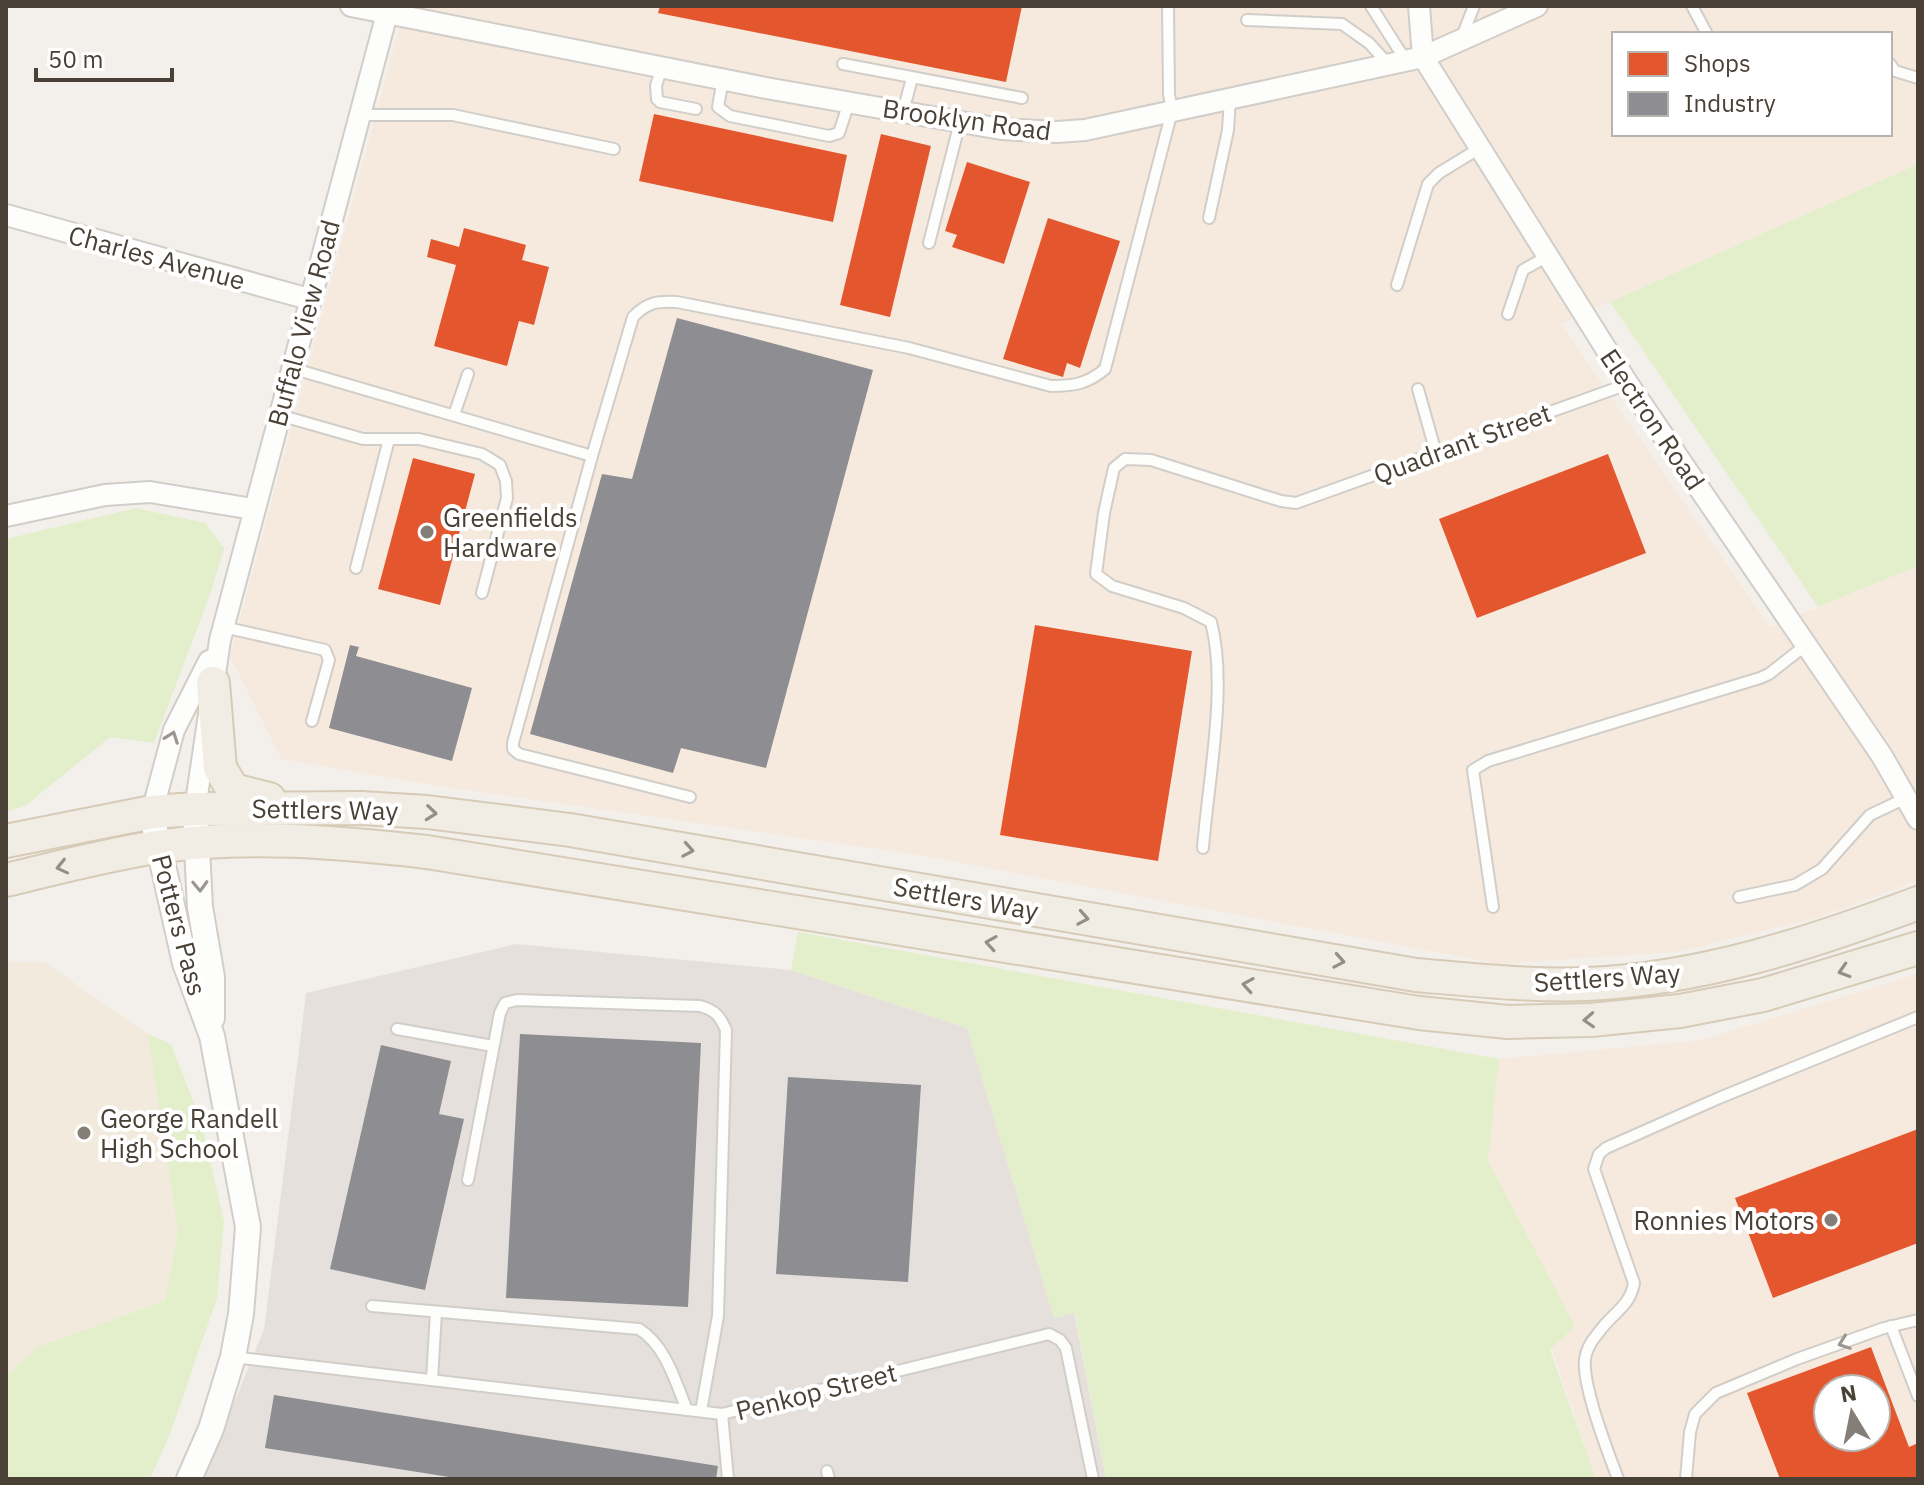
<svg xmlns="http://www.w3.org/2000/svg" width="1924" height="1485" viewBox="0 0 1924 1485" font-family="'IBM Plex Sans',sans-serif">
<rect width="100%" height="100%" fill="#f3f0ec"/>
<g fill="#f6eade" fill-rule="evenodd">
<path d="M 405,6 L 1918,6 L 1918,164 L 1561,324 L 1770,627 L 1918,566 L 1918,880 L 1820,917 L 1679,952 L 1499,964 L 919,855 L 452,788 L 281,759 L 230,656 ZM 1614,34 L 1890,34 L 1890,134 L 1614,134 Z"/>
<path d="M 1918,974 L 1918,1479 L 1596,1479 L 1488,1161 L 1499,1059 L 1701,1040 ZM 1828,1389 L 1876,1389 L 1876,1437 L 1828,1437 Z"/>
</g>
<path fill="#e5e0db" d="M 516,944 L 791,970 L 967,1028 L 1054,1318 L 1074,1312 L 1106,1479 L 203,1479 L 264,1329 L 306,993 Z"/>
<path fill="#f1eadd" d="M 6,962 L 44,962 L 148,1034 L 178,1231 L 165,1301 L 38,1347 L 6,1377 Z"/>
<g fill="#e3efca">
<path d="M 1918,164 L 1918,566 L 1818,607 L 1610,302 Z"/>
<path d="M 136,508 L 205,523 L 224,548 L 212,589 L 154,743 L 110,737 L 25,806 L 6,812 L 6,539 Z"/>
<path d="M 798,932 L 1499,1059 L 1488,1161 L 1575,1326 L 1550,1350 L 1596,1479 L 1106,1479 L 1075,1313 L 1054,1318 L 967,1028 L 791,970 Z"/>
<path d="M 148,1034 L 171,1044 L 202,1124 L 224,1222 L 217,1298 L 170,1434 L 150,1479 L 6,1479 L 6,1377 L 38,1347 L 165,1301 L 178,1231 Z"/>
</g>
<g fill="#e4572e" fill-rule="evenodd">
<path d="M 660,6 L 1022,6 L 1006,82 L 658,13 Z"/>
<path d="M 654,114 L 847,155 L 833,222 L 639,181 Z"/>
<path d="M 881,134 L 931,146 L 890,317 L 840,305 Z"/>
<path d="M 967,162 L 1030,182 L 1004,264 L 952,247 L 957,235 L 945,231 Z"/>
<path d="M 1048,218 L 1120,241 L 1080,368 L 1067,363 L 1063,377 L 1003,359 Z"/>
<path d="M 464,228 L 526,245 L 522,260 L 549,267 L 534,325 L 519,321 L 507,366 L 434,346 L 456,265 L 427,257 L 431,239 L 459,247 Z"/>
<path d="M 1608,454 L 1646,553 L 1477,618 L 1439,519 Z"/>
<path d="M 413,458 L 475,474 L 440,605 L 378,589 Z"/>
<path d="M 1035,625 L 1192,651 L 1158,861 L 1000,835 Z"/>
<path d="M 1918,1129 L 1918,1243 L 1773,1298 L 1735,1198 Z"/>
<path d="M 1871,1347 L 1909,1447 L 1918,1443 L 1918,1479 L 1780,1479 L 1747,1393 ZM 1828,1389 L 1876,1389 L 1876,1437 L 1828,1437 Z"/>
</g>
<g fill="#8d8d92">
<path d="M 677,318 L 873,370 L 766,768 L 681,748 L 673,773 L 530,734 L 602,474 L 632,479 Z"/>
<path d="M 350,645 L 359,647 L 356,656 L 472,688 L 452,761 L 329,728 Z"/>
<path d="M 520,1034 L 701,1043 L 688,1307 L 506,1298 Z"/>
<path d="M 381,1045 L 451,1061 L 439,1114 L 464,1119 L 425,1290 L 330,1269 Z"/>
<path d="M 788,1077 L 921,1085 L 908,1282 L 776,1274 Z"/>
<path d="M 274,1395 L 718,1466 L 716,1479 L 462,1479 L 265,1448 Z"/>
</g>
<g fill="none" stroke-linecap="round" stroke-linejoin="round">
<defs>
<g id="service">
<path d="M 1371,6 L 1406,61"/>
<path d="M 1692,6 L 1707,34"/>
<path d="M 1247,20 L 1342,24 L 1369,43 L 1389,65"/>
<path d="M 1461,39 L 1474,6"/>
<path d="M 843,64 L 1022,98"/>
<path d="M 1890,64 L 1895,71 L 1918,78"/>
<path d="M 662,66 L 656,86 L 657,99 L 660,102 L 696,109"/>
<path d="M 723,79 L 718,107 L 730,116 L 829,136 L 839,133 L 849,102"/>
<path d="M 903,112 L 912,78"/>
<path d="M 359,115 L 453,115 L 614,149"/>
<path d="M 1209,218 L 1228,130 L 1230,99"/>
<path d="M 929,243 L 960,122"/>
<path d="M 1397,285 L 1428,184 L 1439,173 L 1480,148"/>
<path d="M 1508,314 L 1523,270 L 1548,256"/>
<path d="M 291,368 L 592,456"/>
<path d="M 1418,389 L 1436,453"/>
<path d="M 279,415 L 363,439 L 419,439 L 482,454 L 500,465 L 506,481 L 507,498 L 482,593"/>
<path d="M 454,415 L 468,374"/>
<path d="M 356,568 L 389,439"/>
<path d="M 223,627 L 325,650 L 329,660 L 312,721"/>
<path d="M 690,797 L 519,754 L 513,749 L 513,743 L 592,456 L 633,317 C 647,302 658,301 677,302 L 909,348 L 1051,386 C 1074,386 1087,384 1105,369 L 1172,111 L 1169,94 L 1168,6"/>
<path d="M 1203,848 C 1208,781 1228,686 1211,622 L 1184,608 L 1112,586 L 1096,574 L 1104,513 L 1114,468 L 1125,459 L 1151,460 L 1281,501 L 1296,503 L 1628,384"/>
<path d="M 1739,897 L 1795,885 L 1822,869 L 1870,815 L 1906,798"/>
<path d="M 1493,907 L 1473,770 L 1488,761 L 1760,678 L 1769,674 L 1806,645"/>
<path d="M 397,1029 L 493,1046"/>
<path d="M 468,1180 L 500,1013 L 505,1003 L 517,1000 L 700,1006 C 715,1010 720,1016 726,1030 L 718,1316 L 701,1411"/>
<path d="M 372,1306 L 639,1329 C 666,1346 675,1381 687,1410"/>
<path d="M 1891,1326 L 1918,1396"/>
<path d="M 233,1357 L 722,1414 L 1049,1334 L 1060,1340 L 1066,1348 L 1093,1479"/>
<path d="M 432,1380 L 436,1312"/>
<path d="M 722,1414 L 728,1479"/>
<path d="M 827,1471 L 829,1479"/>
<path d="M 1618,1479 C 1608,1452 1582,1386 1585,1359 C 1586,1349 1593,1339 1599,1332 C 1612,1313 1630,1307 1634,1283 L 1594,1169 L 1599,1154 L 1606,1148 L 1719,1098 L 1918,1017"/>
<path d="M 1686,1479 L 1690,1432 L 1695,1414 L 1716,1393 L 1797,1359 L 1884,1328 L 1918,1320"/>
</g>
<g id="minor">
<path d="M 351,6 L 766,88 L 1001,129 L 1057,132 L 1085,130 L 1423,57 L 1537,6"/>
<path d="M 1419,6 L 1423,57 L 1628,384 L 1882,756 L 1918,819"/>
<path d="M 6,215 L 309,299"/>
<path d="M 6,516 L 105,495 L 150,492 L 253,509"/>
<path d="M 195,809 L 220,640 L 389,6"/>
<path d="M 152,812 L 174,730 L 209,661"/>
</g>
<g id="tertiary">
<path d="M 195,809 L 200,907 L 212,977 L 212,1018"/>
<path d="M 155,830 L 185,963 L 212,1036 L 248,1227 L 241,1314 L 233,1357 L 211,1429 L 189,1479"/>
</g>
<g id="primary">
<path d="M 213,683 L 220,768 L 233,790 L 269,799"/>
<path d="M 6,841 L 152,812 L 195,809 L 361,808 L 427,812 L 570,830 L 1416,975 C 1473,980 1530,986 1587,984 C 1702,979 1811,943 1918,903"/>
<path d="M 6,880 C 56,868 106,855 156,847 C 245,834 338,842 427,852 L 1419,1013 L 1508,1022 L 1591,1020 L 1680,1011 L 1763,995 L 1918,948"/>
</g>
</defs>
<use href="#service" stroke="#d1cec9" stroke-width="14"/>
<use href="#minor" stroke="#d1cec9" stroke-width="24"/>
<use href="#tertiary" stroke="#d1cec9" stroke-width="28"/>
<use href="#primary" stroke="#d7cbb8" stroke-width="36"/>
<use href="#service" stroke="#fdfdfc" stroke-width="10"/>
<use href="#minor" stroke="#fdfdfc" stroke-width="20"/>
<use href="#tertiary" stroke="#fdfdfc" stroke-width="24"/>
<use href="#primary" stroke="#f2ede4" stroke-width="32"/>
</g>
<defs><path id="oneway-chevron" d="M-2-3.5L2.5 0L-2 3.5" fill="none" stroke-width="1.6" stroke-linecap="round" stroke-linejoin="round" transform="scale(2)"/></defs>
<g stroke="#9b968f">
<use href="#oneway-chevron" transform="translate(172 737) rotate(-70)"/>
<use href="#oneway-chevron" transform="translate(200 886) rotate(88)"/>
<use href="#oneway-chevron" transform="translate(1844 1343) rotate(160)"/>
</g>
<g stroke="#968e84">
<use href="#oneway-chevron" transform="translate(431 813) rotate(6)"/>
<use href="#oneway-chevron" transform="translate(688 850) rotate(10)"/>
<use href="#oneway-chevron" transform="translate(62 867) rotate(167)"/>
<use href="#oneway-chevron" transform="translate(1083 918) rotate(10)"/>
<use href="#oneway-chevron" transform="translate(991 943) rotate(-171)"/>
<use href="#oneway-chevron" transform="translate(1339 961) rotate(10)"/>
<use href="#oneway-chevron" transform="translate(1844 971) rotate(163)"/>
<use href="#oneway-chevron" transform="translate(1248 985) rotate(-171)"/>
<use href="#oneway-chevron" transform="translate(1589 1020) rotate(177)"/>
</g>
<g fill="#857e76" stroke="#fff" stroke-width="3">
<circle cx="427" cy="532" r="8"/>
<circle cx="84" cy="1133" r="8"/>
<circle cx="1831" cy="1220" r="8"/>
</g>
<g text-anchor="middle" dominant-baseline="central" stroke-width="8" stroke-linejoin="round" paint-order="stroke">
<g font-size="26" fill="#4a4136" stroke="#fff">
<text transform="translate(967 119) rotate(8)">Brooklyn Road</text>
<text transform="translate(157 257) rotate(15)">Charles Avenue</text>
<text transform="translate(303 323) rotate(-75)">Buffalo View Road</text>
<text transform="translate(1653 419) rotate(56)">Electron Road</text>
<text transform="translate(1462 443) rotate(-20)">Quadrant Street</text>
<text transform="translate(325 809) rotate(1)">Settlers Way</text>
<text transform="translate(966 898) rotate(10)">Settlers Way</text>
<text transform="translate(180 925) rotate(75)">Potters Pass</text>
<text transform="translate(1607 977) rotate(-4)">Settlers Way</text>
<text transform="translate(816 1391) rotate(-14)">Penkop Street</text>
</g>
<g font-size="26" fill="#4a4136" stroke="#fff" text-anchor="start">
<text x="443" y="517">Greenfields<tspan x="443" dy="30">Hardware</tspan></text>
<text x="100" y="1118">George Randell<tspan x="100" dy="30">High School</tspan></text>
<text x="1815" y="1220" text-anchor="end">Ronnies Motors</text>
</g>
</g>
<rect width="1924" height="1485" fill="none" stroke="#4a4136" stroke-width="16"/>
<rect x="1612" y="32" width="280" height="104" fill="#ffffff" stroke="#b7b3af" stroke-width="2"/>
<rect x="1628" y="52" width="40" height="24" fill="#e4572e" stroke="#b7b3af" stroke-width="2"/>
<text x="1684" y="72" font-size="24" fill="#4a4136">Shops</text>
<rect x="1628" y="92" width="40" height="24" fill="#8d8d92" stroke="#b7b3af" stroke-width="2"/>
<text x="1684" y="112" font-size="24" fill="#4a4136">Industry</text>
<g transform="translate(1852 1413) rotate(350)"><circle r="38" fill="#ffffff" stroke="#b7b3af" stroke-width="2"/>
<path d="M0-6L14 30L0 20L-14 30Z" fill="#857e76"/>
<text y="-12" font-size="22" font-weight="bold" text-anchor="middle" fill="#4a4136">N</text>
</g>
<path d="M36 68v12h136v-12" fill="none" stroke="#4a4136" stroke-width="4"/>
<text x="48" y="68" font-size="24" fill="#4a4136" stroke="#ffffff" stroke-width="6" paint-order="stroke">50 m</text>
</svg>
